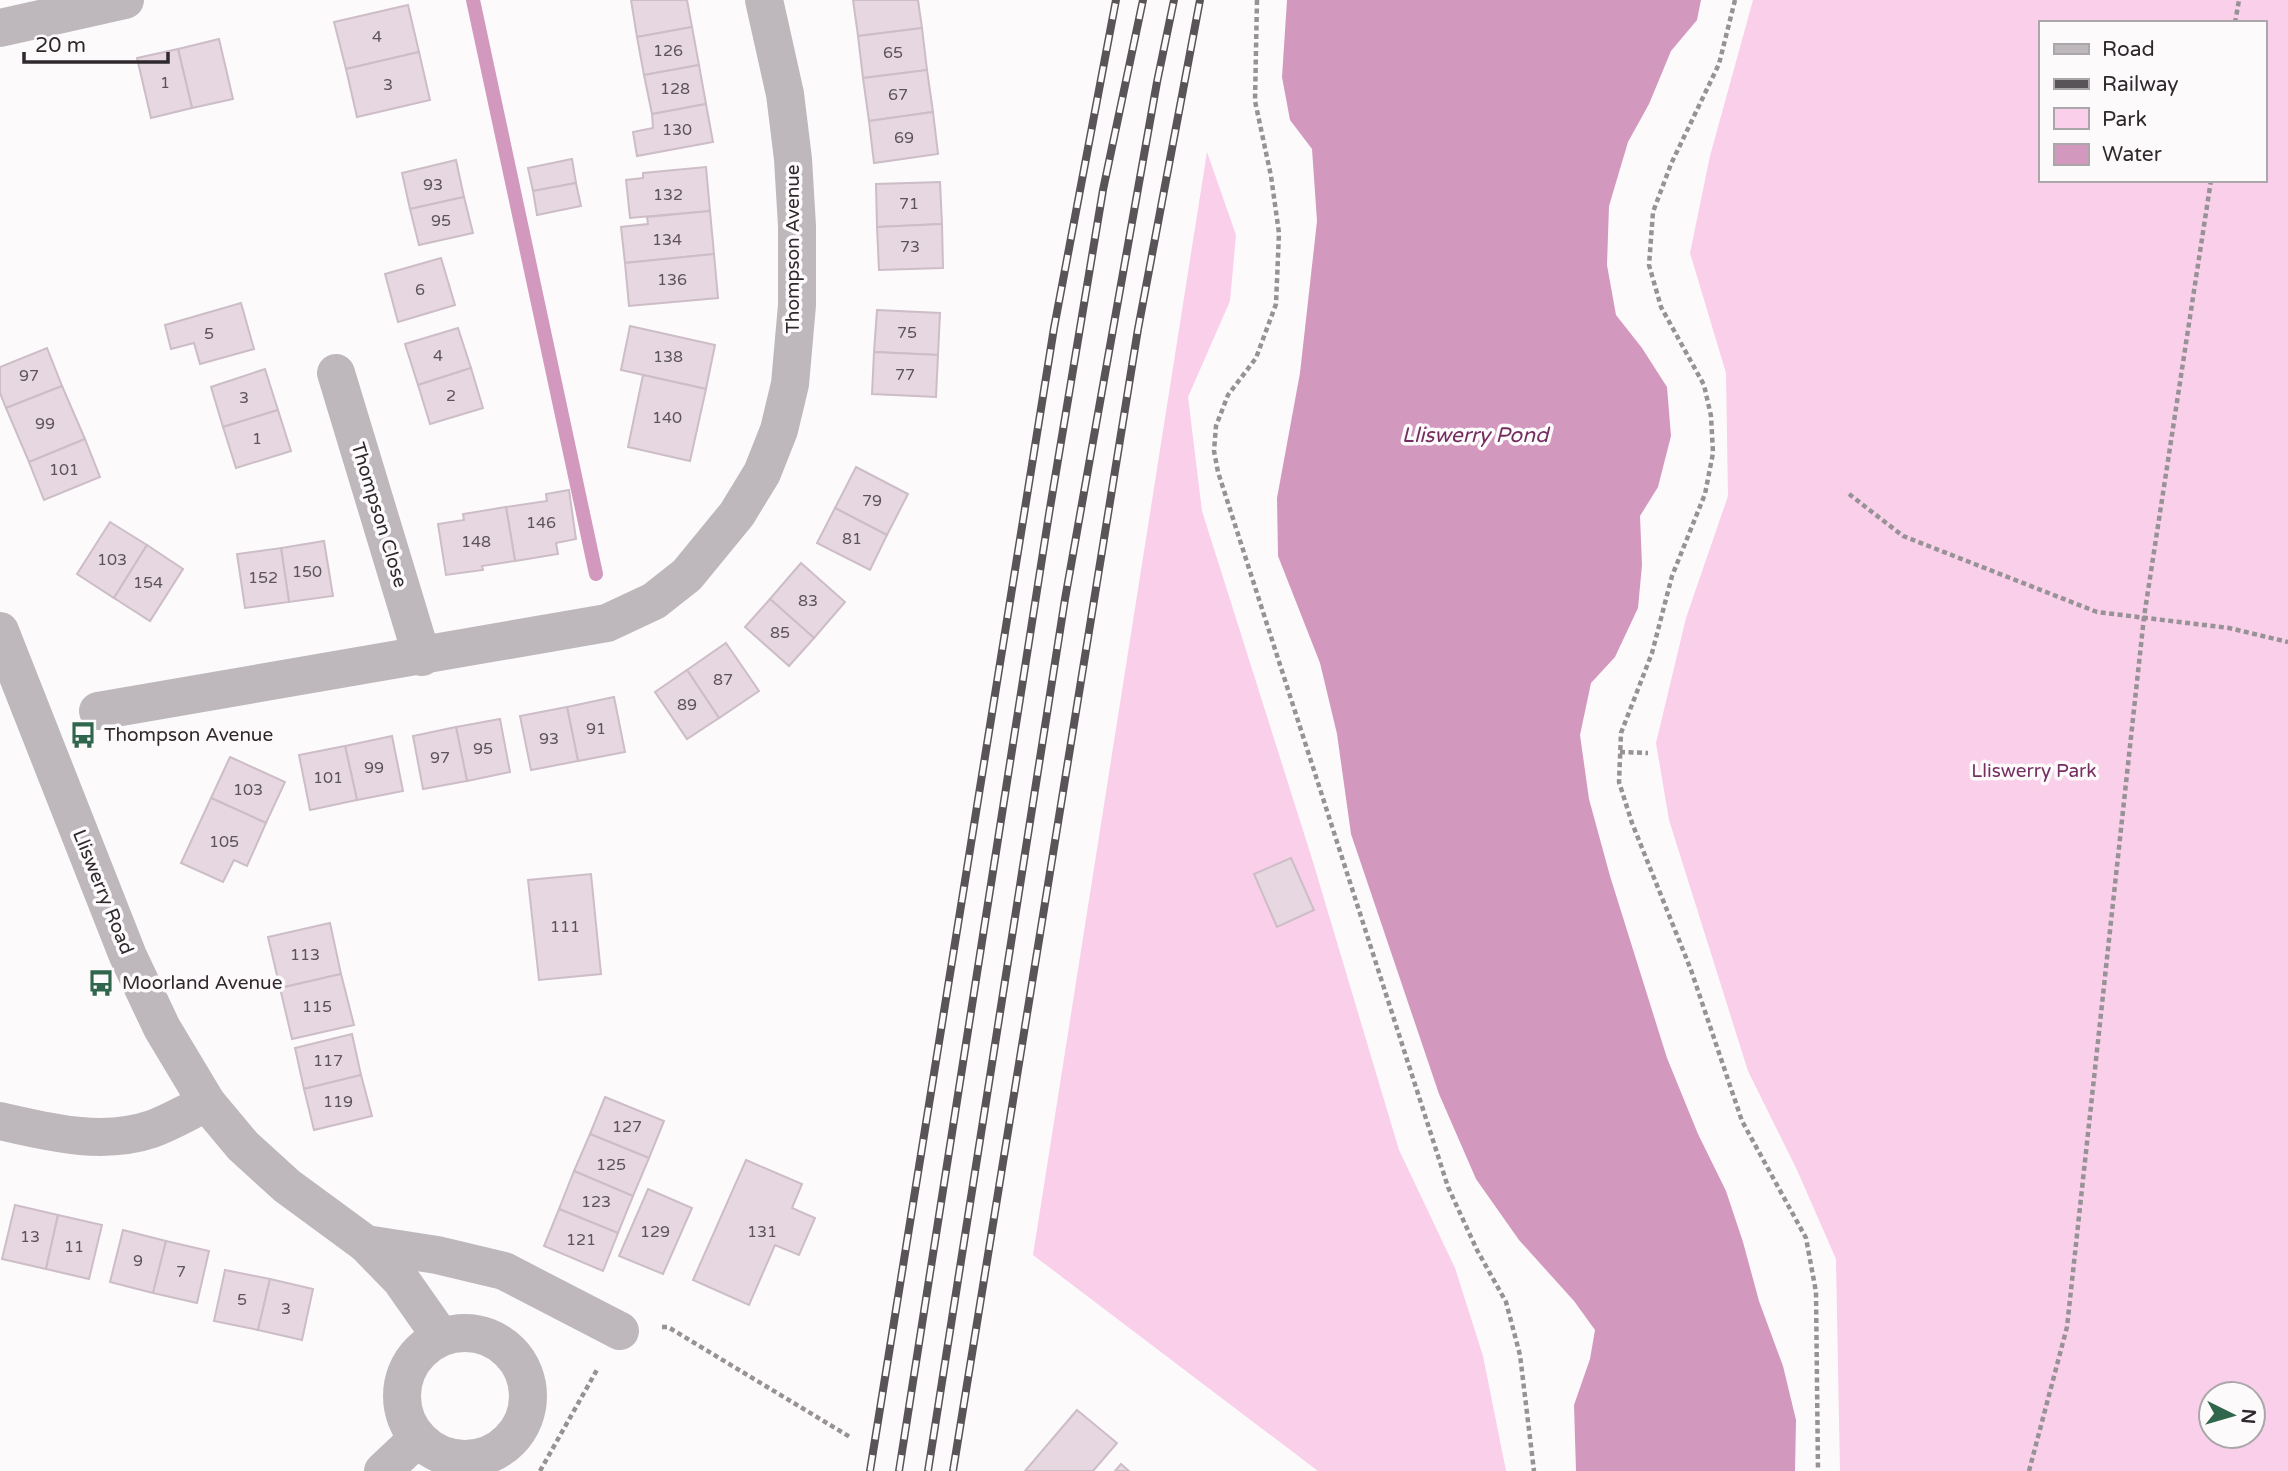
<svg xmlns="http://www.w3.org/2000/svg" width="2288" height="1471" viewBox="0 0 2288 1471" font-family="'Varela Round',sans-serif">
<rect width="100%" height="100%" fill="#fdfafc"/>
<g fill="#f9cfe9" fill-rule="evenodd">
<path d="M 1753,0 L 2288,0 L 2288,1471 L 1840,1471 L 1836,1259 L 1797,1170 L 1748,1071 L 1669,820 L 1656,743 L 1686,618 L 1728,496 L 1726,373 L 1690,253 L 1710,156 ZM 2041,23 L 2265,23 L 2265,180 L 2041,180 ZM 2253,1394 L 2253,1436 L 2211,1436 L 2211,1394 Z"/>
<path d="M 1207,152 L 1236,235 L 1230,301 L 1188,397 L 1202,511 L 1313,862 L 1399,1150 L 1455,1268 L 1483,1356 L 1506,1471 L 1318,1471 L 1033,1255 Z"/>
</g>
<path fill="#d398be" d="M 1287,0 L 1701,0 L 1697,20 L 1671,51 L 1649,104 L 1628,142 L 1609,206 L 1607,265 L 1616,315 L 1642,348 L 1667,387 L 1671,436 L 1658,487 L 1640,516 L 1642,565 L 1638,608 L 1615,657 L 1591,683 L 1580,735 L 1589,799 L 1610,876 L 1667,1058 L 1698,1134 L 1726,1191 L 1743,1242 L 1759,1301 L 1783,1366 L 1796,1420 L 1795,1471 L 1576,1471 L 1574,1405 L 1590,1359 L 1595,1330 L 1574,1301 L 1519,1240 L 1476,1179 L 1439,1094 L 1351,834 L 1337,734 L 1320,663 L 1278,556 L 1277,498 L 1300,373 L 1317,221 L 1312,149 L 1290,120 L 1282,77 Z"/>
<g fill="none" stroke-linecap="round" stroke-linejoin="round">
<path stroke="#d398be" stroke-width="14" d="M 473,0 L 596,574"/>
</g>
<g fill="#e6d7e0" stroke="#ccbdc6" stroke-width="2">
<path d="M 631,0 L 687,0 L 692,27 L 637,37 Z"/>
<path d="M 853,0 L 918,0 L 922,28 L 858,36 Z"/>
<path d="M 408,5 L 419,52 L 346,69 L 334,22 Z"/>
<path d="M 692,27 L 699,65 L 644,75 L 637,37 Z"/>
<path d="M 922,28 L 927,70 L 863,78 L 858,36 Z"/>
<path d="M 219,39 L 233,99 L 192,108 L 178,49 Z"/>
<path d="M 178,49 L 192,108 L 151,118 L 137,58 Z"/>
<path d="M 419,52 L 430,100 L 357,117 L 346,69 Z"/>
<path d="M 699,65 L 706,104 L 652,114 L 644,75 Z"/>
<path d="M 927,70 L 933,112 L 869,121 L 863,78 Z"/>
<path d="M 706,104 L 713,142 L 637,156 L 633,132 L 653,128 L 652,114 Z"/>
<path d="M 933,112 L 938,154 L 874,163 L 869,121 Z"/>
<path d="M 572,159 L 576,183 L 533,191 L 528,168 Z"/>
<path d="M 456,160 L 464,197 L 410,209 L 402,173 Z"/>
<path d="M 706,167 L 710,211 L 630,218 L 626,180 L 643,178 L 643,173 Z"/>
<path d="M 940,182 L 942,224 L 877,227 L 876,184 Z"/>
<path d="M 576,183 L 581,206 L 537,215 L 533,191 Z"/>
<path d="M 464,197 L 473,233 L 419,245 L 410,209 Z"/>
<path d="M 710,211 L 714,254 L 625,263 L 621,227 L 648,224 L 647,217 Z"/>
<path d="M 942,224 L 943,268 L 879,270 L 877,227 Z"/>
<path d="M 714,254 L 718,298 L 629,306 L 625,263 Z"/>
<path d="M 441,258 L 455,305 L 398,322 L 385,274 Z"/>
<path d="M 241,303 L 254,349 L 200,364 L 194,343 L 171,349 L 165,325 Z"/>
<path d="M 877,310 L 940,313 L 938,355 L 874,352 Z"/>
<path d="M 630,326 L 715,345 L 706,389 L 621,370 Z"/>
<path d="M 458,328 L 471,368 L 418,385 L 405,344 Z"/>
<path d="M 47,348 L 62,386 L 6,408 L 0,393 L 0,367 Z"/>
<path d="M 874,352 L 938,355 L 936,397 L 872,394 Z"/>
<path d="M 471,368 L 483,408 L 430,424 L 418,385 Z"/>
<path d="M 265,369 L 278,410 L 223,427 L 211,387 Z"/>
<path d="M 643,375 L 706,389 L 690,461 L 628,447 Z"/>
<path d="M 62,386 L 85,439 L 29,462 L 6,408 Z"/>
<path d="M 278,410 L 291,451 L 236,468 L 223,427 Z"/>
<path d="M 85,439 L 100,477 L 44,500 L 29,462 Z"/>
<path d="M 856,467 L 908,494 L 887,535 L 835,508 Z"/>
<path d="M 569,490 L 576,539 L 556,543 L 558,554 L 515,561 L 506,507 L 547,501 L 546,494 Z"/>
<path d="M 506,507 L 515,561 L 482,566 L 483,570 L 446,575 L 438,524 L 464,520 L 463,514 Z"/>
<path d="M 835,508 L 887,535 L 870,570 L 817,543 Z"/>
<path d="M 110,522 L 147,545 L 114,598 L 77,574 Z"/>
<path d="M 324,541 L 333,596 L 289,602 L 281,548 Z"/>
<path d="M 147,545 L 183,569 L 150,621 L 114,598 Z"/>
<path d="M 281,548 L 289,602 L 245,608 L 237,554 Z"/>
<path d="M 801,563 L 845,602 L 814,638 L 770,599 Z"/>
<path d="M 770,599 L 814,638 L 789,666 L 745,627 Z"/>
<path d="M 726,643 L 759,691 L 719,718 L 687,670 Z"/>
<path d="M 687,670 L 719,718 L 687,739 L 655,692 Z"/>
<path d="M 614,697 L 625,752 L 578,761 L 567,707 Z"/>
<path d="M 567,707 L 578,761 L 531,770 L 520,716 Z"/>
<path d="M 500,719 L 510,772 L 467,781 L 456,727 Z"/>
<path d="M 456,727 L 467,781 L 423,789 L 413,736 Z"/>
<path d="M 392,736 L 403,791 L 357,800 L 345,746 Z"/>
<path d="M 345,746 L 357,800 L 310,810 L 299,755 Z"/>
<path d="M 230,757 L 285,782 L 266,823 L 211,798 Z"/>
<path d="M 211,798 L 266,823 L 247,866 L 234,860 L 223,882 L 181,863 Z"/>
<path d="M 1291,858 L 1314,910 L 1277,927 L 1254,874 Z"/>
<path d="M 591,874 L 601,974 L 539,980 L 528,880 Z"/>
<path d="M 330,923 L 341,974 L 280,988 L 268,937 Z"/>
<path d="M 341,974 L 354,1025 L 292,1039 L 280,988 Z"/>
<path d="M 352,1034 L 361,1075 L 304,1089 L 295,1048 Z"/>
<path d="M 361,1075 L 372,1116 L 314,1130 L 304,1089 Z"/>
<path d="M 605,1097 L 664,1121 L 649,1158 L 590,1134 Z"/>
<path d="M 590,1134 L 649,1158 L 633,1196 L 574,1171 Z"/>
<path d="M 746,1160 L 802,1184 L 792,1208 L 815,1218 L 799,1255 L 775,1245 L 749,1305 L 693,1280 Z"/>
<path d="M 574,1171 L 633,1196 L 618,1233 L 559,1209 Z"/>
<path d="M 648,1189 L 692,1208 L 663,1274 L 619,1256 Z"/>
<path d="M 15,1205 L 58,1215 L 46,1269 L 2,1259 Z"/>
<path d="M 559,1209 L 618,1233 L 603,1271 L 544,1246 Z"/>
<path d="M 58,1215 L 102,1225 L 89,1279 L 46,1269 Z"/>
<path d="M 123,1230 L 166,1241 L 153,1293 L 110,1282 Z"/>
<path d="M 166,1241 L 209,1251 L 197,1303 L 153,1293 Z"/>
<path d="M 225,1270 L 270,1279 L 258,1330 L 214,1321 Z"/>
<path d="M 270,1279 L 313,1289 L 302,1340 L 258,1330 Z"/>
<path d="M 1077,1410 L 1117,1443 L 1093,1471 L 1025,1471 Z"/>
<path d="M 1121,1464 L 1129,1471 L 1115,1471 Z"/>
</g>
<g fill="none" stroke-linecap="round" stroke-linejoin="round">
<g stroke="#979295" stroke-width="4.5" stroke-dasharray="5 3.5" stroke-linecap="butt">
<path d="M 1257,0 L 1255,101 L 1271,176 L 1279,233 L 1276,304 L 1256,358 L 1228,395 L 1216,426 L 1214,451 L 1218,472 L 1448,1187 L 1477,1250 L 1506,1302 L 1520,1355 L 1534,1471"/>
<path d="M 1735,0 L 1719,64 L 1671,164 L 1653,212 L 1649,265 L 1661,307 L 1704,385 L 1711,416 L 1713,453 L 1705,494 L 1672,576 L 1652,653 L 1621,733 L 1619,782 L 1632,823 L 1691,970 L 1742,1121 L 1806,1238 L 1816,1292 L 1818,1471"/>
<path d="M 2235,23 L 2239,0"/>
<path d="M 1849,494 L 1903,536 L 2097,612 L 2229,628 L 2288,642"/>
<path d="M 1620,752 L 1648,753"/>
<path d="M 662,1327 L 668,1327 L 850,1437"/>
<path d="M 540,1471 L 598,1368"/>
<path d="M 2029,1471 L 2067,1327 L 2144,617 L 2211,180"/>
</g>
<g stroke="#beb8bc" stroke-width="38">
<path d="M 0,28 L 125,0"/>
<path d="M 336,373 L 422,657"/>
<path d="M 0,631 L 128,956 L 162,1028 L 207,1103 L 243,1146 L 287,1186 L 366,1244 L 437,1255 L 504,1271 L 620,1331"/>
<path d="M 98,711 L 607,623 L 654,601 L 687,575 L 737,514 L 762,473 L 779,430 L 790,384 L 797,305 L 797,226 L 793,159 L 785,94 L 764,0"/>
<path d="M 0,1121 C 49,1132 102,1146 152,1129 C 171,1122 189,1111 207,1103"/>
<path d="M 366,1244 L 401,1280 L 441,1337"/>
<circle cx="465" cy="1396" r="63"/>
<path d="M 383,1471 L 417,1439"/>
</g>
<defs>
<g id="rail">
<path d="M 870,1471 L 1054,328 L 1116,0"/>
<path d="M 899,1471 L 1049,514 L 1103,190 L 1143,0"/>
<path d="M 928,1471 L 1065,599 L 1157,82 L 1174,0"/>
<path d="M 953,1471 L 1138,329 L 1200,0"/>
</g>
</defs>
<use href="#rail" stroke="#595458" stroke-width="8"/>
<use href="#rail" stroke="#fdfafc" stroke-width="5" stroke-dasharray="16" stroke-linecap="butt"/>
</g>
<defs>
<symbol id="bus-bare" viewBox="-9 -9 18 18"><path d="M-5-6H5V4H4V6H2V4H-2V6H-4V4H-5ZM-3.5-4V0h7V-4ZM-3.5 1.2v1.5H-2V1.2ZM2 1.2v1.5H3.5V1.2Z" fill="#30664c" stroke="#fdfafc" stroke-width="2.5" paint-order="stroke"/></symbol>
</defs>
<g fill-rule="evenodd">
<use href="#bus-bare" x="64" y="716" width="38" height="38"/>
<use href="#bus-bare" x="82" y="964" width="38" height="38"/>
</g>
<g text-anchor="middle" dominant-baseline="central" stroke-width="7" stroke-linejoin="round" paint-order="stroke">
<g font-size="16" fill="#5d545a">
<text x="377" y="37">4</text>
<text x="668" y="51">126</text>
<text x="893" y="53">65</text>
<text x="165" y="83">1</text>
<text x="388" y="85">3</text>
<text x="675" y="89">128</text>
<text x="898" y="95">67</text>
<text x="677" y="130">130</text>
<text x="904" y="138">69</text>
<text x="433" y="185">93</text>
<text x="668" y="195">132</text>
<text x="909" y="204">71</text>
<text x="441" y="221">95</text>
<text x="667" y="240">134</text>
<text x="910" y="247">73</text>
<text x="672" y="280">136</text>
<text x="420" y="290">6</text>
<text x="907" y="333">75</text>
<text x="209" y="334">5</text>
<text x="438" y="356">4</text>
<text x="668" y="357">138</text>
<text x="905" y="375">77</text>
<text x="29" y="376">97</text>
<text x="451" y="396">2</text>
<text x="244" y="398">3</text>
<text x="667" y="418">140</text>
<text x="45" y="424">99</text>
<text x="257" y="439">1</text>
<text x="64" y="470">101</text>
<text x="872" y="501">79</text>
<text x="541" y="523">146</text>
<text x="852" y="539">81</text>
<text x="476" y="542">148</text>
<text x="112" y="560">103</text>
<text x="307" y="572">150</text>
<text x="263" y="578">152</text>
<text x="148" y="583">154</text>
<text x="808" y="601">83</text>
<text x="780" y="633">85</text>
<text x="723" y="680">87</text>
<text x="687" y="705">89</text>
<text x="596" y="729">91</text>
<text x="549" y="739">93</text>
<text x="483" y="749">95</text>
<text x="440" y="758">97</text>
<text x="374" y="768">99</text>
<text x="328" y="778">101</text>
<text x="248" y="790">103</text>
<text x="224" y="842">105</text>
<text x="565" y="927">111</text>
<text x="305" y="955">113</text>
<text x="317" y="1007">115</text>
<text x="328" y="1061">117</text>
<text x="338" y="1102">119</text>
<text x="627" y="1127">127</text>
<text x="611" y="1165">125</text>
<text x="596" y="1202">123</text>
<text x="655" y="1232">129</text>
<text x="762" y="1232">131</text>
<text x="30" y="1237">13</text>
<text x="581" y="1240">121</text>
<text x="74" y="1247">11</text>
<text x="138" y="1261">9</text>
<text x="181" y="1272">7</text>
<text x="242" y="1300">5</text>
<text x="286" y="1309">3</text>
</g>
<g font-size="19" fill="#2f292d" stroke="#fdfafc">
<text transform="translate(793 249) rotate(-90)">Thompson Avenue</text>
<text transform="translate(379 515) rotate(73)">Thompson Close</text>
<text transform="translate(103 892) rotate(68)">Lliswerry Road</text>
</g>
<g font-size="19" fill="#2f292d" stroke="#fdfafc" text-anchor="start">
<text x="104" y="735">Thompson Avenue</text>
<text x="122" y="983">Moorland Avenue</text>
</g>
<g font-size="19" fill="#752f60" stroke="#fdfafc">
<text x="2034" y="771">Lliswerry Park</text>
</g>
<g font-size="21" font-style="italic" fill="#722c5d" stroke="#fdfafc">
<text x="1475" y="435">Lliswerry Pond</text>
</g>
</g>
<rect x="2039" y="21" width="228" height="161" fill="#fdfafc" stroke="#aba6a9" stroke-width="2"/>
<rect x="2054" y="44" width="35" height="10" fill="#beb8bc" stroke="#aba6a9" stroke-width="2"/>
<text x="2102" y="56" font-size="21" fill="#2f292d">Road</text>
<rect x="2054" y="79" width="35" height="10" fill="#595458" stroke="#aba6a9" stroke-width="2"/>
<text x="2102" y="91" font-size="21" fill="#2f292d">Railway</text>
<rect x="2054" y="108" width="35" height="21" fill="#f9cfe9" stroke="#aba6a9" stroke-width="2"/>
<text x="2102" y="126" font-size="21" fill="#2f292d">Park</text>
<rect x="2054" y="144" width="35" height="21" fill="#d398be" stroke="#aba6a9" stroke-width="2"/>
<text x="2102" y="161" font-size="21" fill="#2f292d">Water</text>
<g transform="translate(2232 1415) rotate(95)"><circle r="33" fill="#fdfafc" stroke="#aba6a9" stroke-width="2"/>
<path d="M0-5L12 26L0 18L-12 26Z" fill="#30664c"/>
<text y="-10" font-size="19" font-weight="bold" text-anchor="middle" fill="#2f292d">N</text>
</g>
<path d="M24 52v10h144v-10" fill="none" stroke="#2f292d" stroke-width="3.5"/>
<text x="35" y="52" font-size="21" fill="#2f292d" stroke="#fdfafc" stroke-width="5" paint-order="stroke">20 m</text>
</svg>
